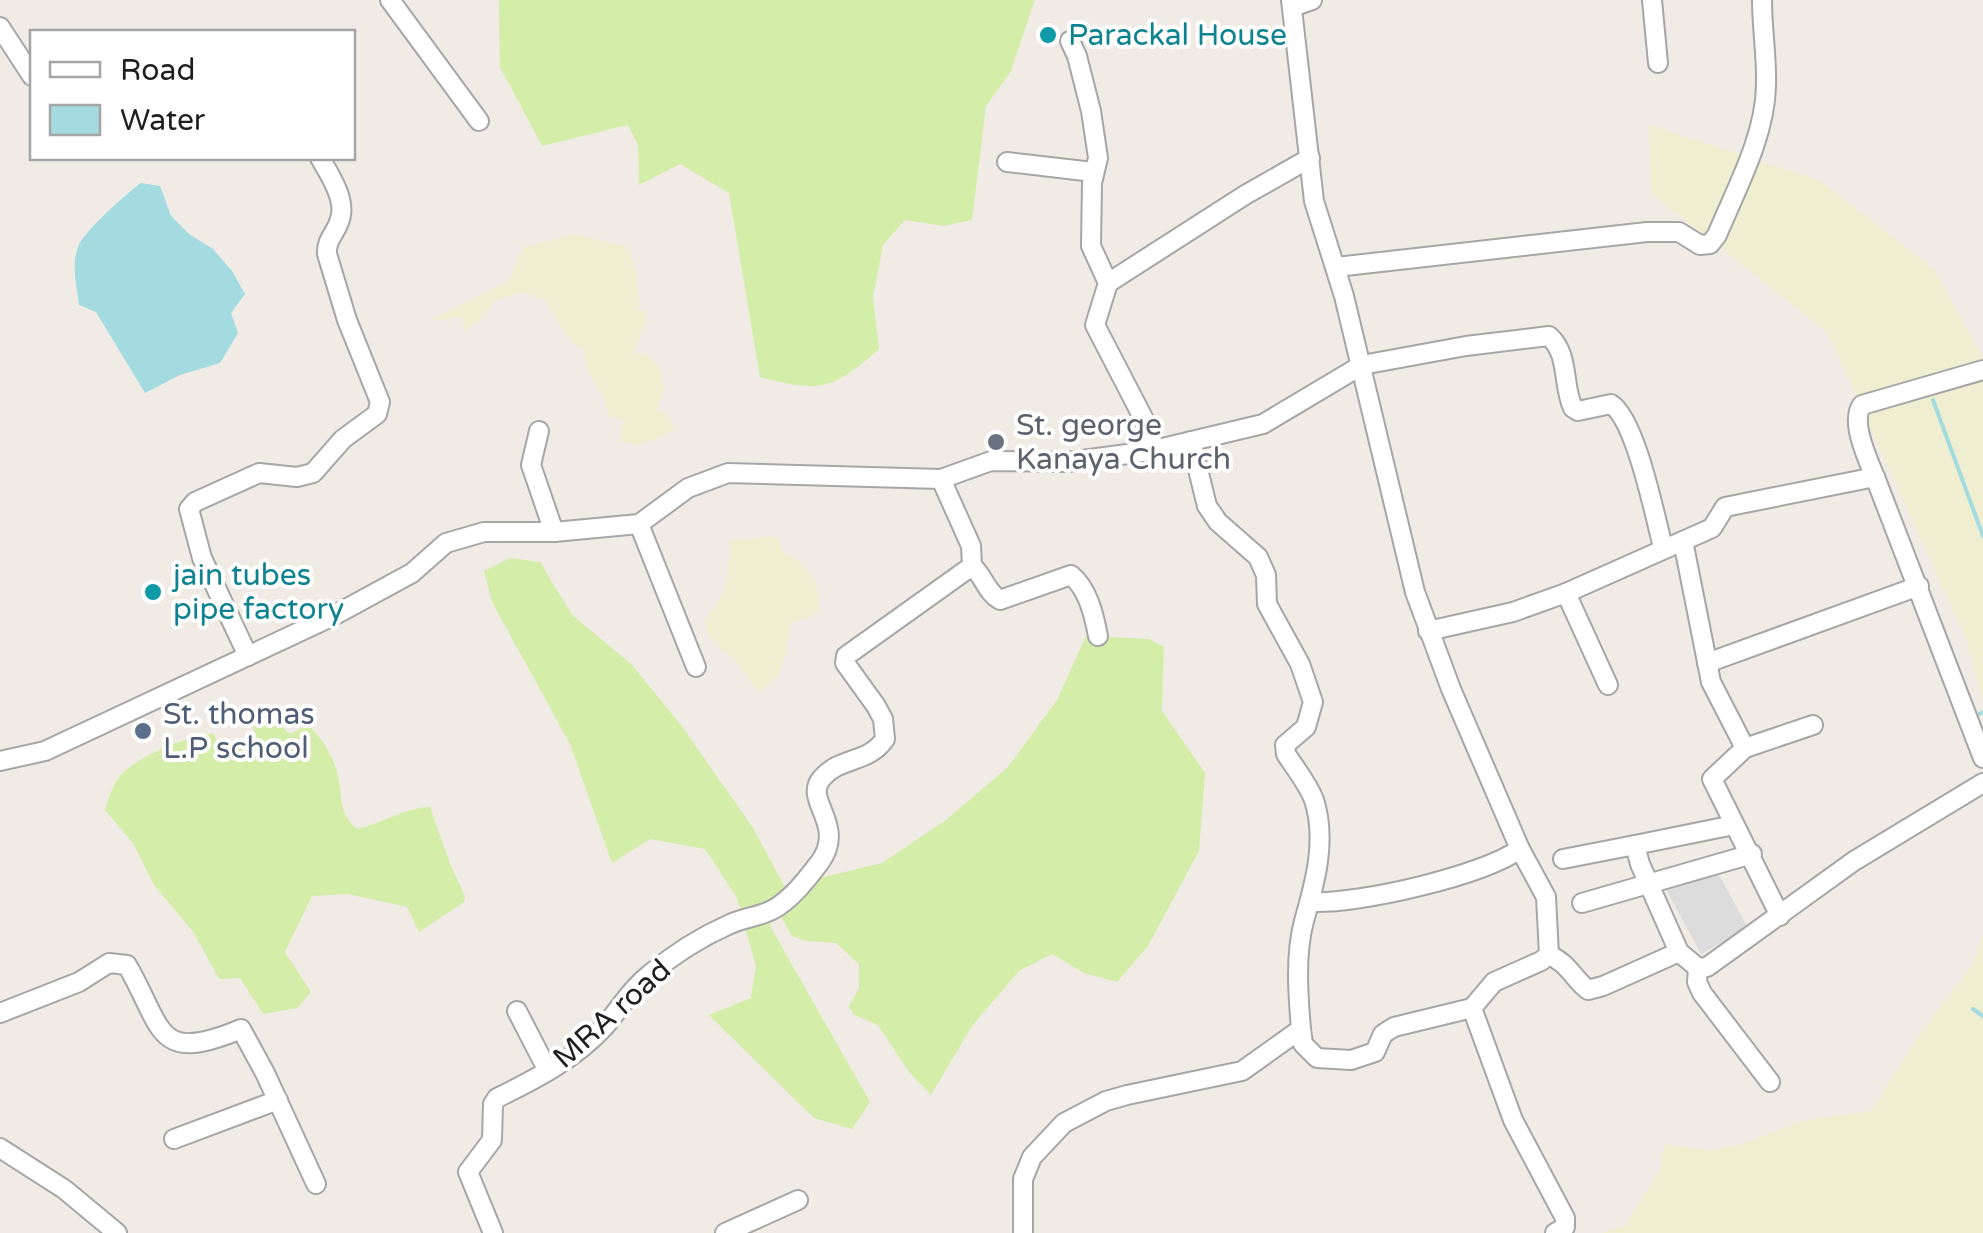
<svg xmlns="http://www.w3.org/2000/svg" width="1983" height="1233" viewBox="0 0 1983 1233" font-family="'Varela Round',sans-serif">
<rect width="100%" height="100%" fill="#f1ebe5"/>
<path fill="#dddcdc" d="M 1718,873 L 1748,928 L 1701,954 L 1663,884 Z"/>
<g fill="#f0eed0">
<path d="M 1649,125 L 1819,180 L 1934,269 L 1983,358 L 1983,700 L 1966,639 L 1828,333 L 1651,193 Z"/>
<path d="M 572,234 L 628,247 L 636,271 L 639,305 L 636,310 L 646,311 L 647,320 L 633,353 L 649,356 L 658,366 L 664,386 L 657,412 L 663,412 L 676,430 L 649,442 L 635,444 L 619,441 L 624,420 L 609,417 L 604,398 L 587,371 L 584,350 L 571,342 L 544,299 L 523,292 L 493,301 L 484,316 L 464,332 L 462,317 L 429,321 L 509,281 L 523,248 Z"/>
<path d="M 768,536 L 777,538 L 783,552 L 800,562 L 816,583 L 820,609 L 810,617 L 790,624 L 787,649 L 778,676 L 759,693 L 734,659 L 723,652 L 708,634 L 705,621 L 721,597 L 728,576 L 730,539 L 744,540 Z"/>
<path d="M 1983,935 L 1983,1233 L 1602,1233 L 1626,1225 L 1659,1171 L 1665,1144 L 1711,1151 L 1748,1142 L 1802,1121 L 1871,1111 L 1922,1030 L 1972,966 Z"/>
</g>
<g fill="#d4eda9">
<path d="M 499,0 L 1035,0 L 1010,73 L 986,106 L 972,220 L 943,226 L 905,220 L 883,245 L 873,297 L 879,349 C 832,390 821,393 760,377 L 729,193 L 680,164 L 639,185 L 638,145 L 628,125 L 542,146 L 500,67 Z"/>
<path d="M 510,558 L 540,562 L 572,615 L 631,664 L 681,725 L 753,828 L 785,887 L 770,926 L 870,1102 L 852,1129 L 814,1118 L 709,1015 L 751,998 L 756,966 L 737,898 L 705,849 L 650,839 L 612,863 L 570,744 L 492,602 L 484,571 Z"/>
<path d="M 1086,636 L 1149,639 L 1164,647 L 1162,711 L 1205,773 L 1199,851 L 1148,946 L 1117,982 L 1084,973 L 1052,954 L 1019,971 L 972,1026 L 931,1095 L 909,1072 L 878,1025 L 854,1015 L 849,1006 L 859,988 L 859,964 L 836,943 L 806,941 L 792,936 L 780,915 L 812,880 L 882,863 L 946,820 L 1008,767 L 1057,700 Z"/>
<path d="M 275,720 L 290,734 L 308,725 C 323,739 333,755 338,776 C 342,797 339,815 357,829 C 383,823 404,808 430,807 L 450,864 L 465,896 L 464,902 L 419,932 L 407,907 L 348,894 L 312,896 L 285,952 L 311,992 L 297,1008 L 263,1014 L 240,978 L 219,979 L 194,933 L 154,885 L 133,843 L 105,810 C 109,797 113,782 123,773 C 146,752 182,739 213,733 L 223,752 L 256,735 L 253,727 L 259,721 Z"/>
</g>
<path fill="#a3dbe0" d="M 141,183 L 160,186 L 171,216 L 189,234 L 213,249 L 232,271 L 245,294 L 231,313 L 238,333 L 220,363 L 180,375 L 145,393 L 96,312 L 79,305 C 77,287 71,265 78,247 C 84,231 126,194 141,183 Z"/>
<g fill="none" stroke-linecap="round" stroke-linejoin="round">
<g stroke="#a3dbe0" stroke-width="4">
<path d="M 1933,400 L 1983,536"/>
<path d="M 1979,714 L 1983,712"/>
<path d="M 1973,1009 L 1983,1016"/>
</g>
<defs>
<g id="minor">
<path d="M 390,0 L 479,121"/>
<path d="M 1291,0 L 1314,201 L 1344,296 L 1415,592 L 1451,689 L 1520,849 L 1546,897 L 1549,955 L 1541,961 L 1494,982 L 1472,1008 L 1394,1027 L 1383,1034 L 1375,1052 L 1351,1060 L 1317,1058 L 1303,1044 L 1301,1029"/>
<path d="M 1652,0 L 1658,63"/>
<path d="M 1292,7 L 1312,0"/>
<path d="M 0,27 L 32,76"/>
<path d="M 1070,41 L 1077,56 L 1091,111 L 1098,158 L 1092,183 L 1091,246 L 1108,283 L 1095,325 L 1152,435 L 1150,451"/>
<path d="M 1007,162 L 1093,172"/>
<path d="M 1336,267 L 1647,232 L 1679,232 L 1700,245 L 1710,244 L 1717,235 C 1736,189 1765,137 1766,86 C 1767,58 1762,29 1762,0"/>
<path d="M 1108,283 L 1245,195 L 1310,158"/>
<path d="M 539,431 L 531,465 L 554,532"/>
<path d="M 1875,477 L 1983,758"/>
<path d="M 639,524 L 696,667"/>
<path d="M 1683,541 L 1711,682 L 1745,748"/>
<path d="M 972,566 C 984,576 986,592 1000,600 L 1071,575 C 1088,589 1094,615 1098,636"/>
<path d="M 1566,593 L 1608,685"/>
<path d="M 1428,631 L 1513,612 L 1566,593 L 1712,528 L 1725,507 L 1875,477 C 1867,458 1850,421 1862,405 L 1983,370"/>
<path d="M 248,656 L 202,558 L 189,509 L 195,502 L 259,473 L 297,477 L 313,473 L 343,439 L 377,414 L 380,402 L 347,320 L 327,254 C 326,240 335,234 339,222 C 348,202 330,175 320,158"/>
<path d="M 1707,663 L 1919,586"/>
<path d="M 0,761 L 45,751 L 333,616 L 412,573 L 446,543 L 484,532 L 554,532 L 639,524 L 688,488 L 728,473 L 941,479 L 991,461 L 1067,462 L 1150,451 L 1263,424 L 1362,365 L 1466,346 L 1549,336 C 1570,355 1562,385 1573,408 L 1578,411 L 1611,404 C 1636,420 1655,517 1663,547"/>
<path d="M 1563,859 L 1635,845"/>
<path d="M 1312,902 C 1359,904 1482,876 1520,849"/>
<path d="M 1582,903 L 1752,854"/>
<path d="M 1780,916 L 1712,779 L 1745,748 L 1813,725"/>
<path d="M 1549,955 C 1568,963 1573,978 1588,990 L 1603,986 L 1679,952"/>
<path d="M 1698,968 L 1707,967 L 1854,861 L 1983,783"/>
<path d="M 1698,968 L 1679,952 L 1640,864 L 1635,845 L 1734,825"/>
<path d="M 1698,968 L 1697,982 L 1702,993 L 1770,1082"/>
<path d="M 1472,1008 L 1513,1120 L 1565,1218 L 1565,1227 L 1555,1233"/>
<path d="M 517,1011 L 548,1071"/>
<path d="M 0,1013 L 79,982 L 109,963 L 127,965 C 164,1029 155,1065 241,1029 L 265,1073 L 316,1184"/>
<path d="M 174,1139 L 278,1100"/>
<path d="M 0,1148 L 64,1189 L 117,1233"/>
<path d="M 493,1233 L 468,1172 L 492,1140 L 493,1104 L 497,1098 C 536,1079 576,1058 605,1026 C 620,1008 632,988 650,974 C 673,955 701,937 728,925 C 742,918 758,917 772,910 C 791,900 807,879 820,862 C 847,824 802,800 822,778 C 841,756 868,764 885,739 L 883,719 L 876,706 L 845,663 L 846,656 L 972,566 L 971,546 L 941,479"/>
<path d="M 725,1233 L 798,1200"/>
<path d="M 1023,1233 L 1023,1179 L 1032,1157 L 1064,1123 L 1106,1101 L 1127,1095 L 1242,1071 L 1301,1029 C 1298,994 1295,955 1304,921 C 1315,883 1327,840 1314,800 C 1308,784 1295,768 1286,754 L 1285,745 L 1306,727 L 1313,702 L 1300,664 L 1267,604 L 1266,575 L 1258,557 L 1218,522 L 1207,506 L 1191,441"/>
</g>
</defs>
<use href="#minor" stroke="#a6a6a6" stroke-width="22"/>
<use href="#minor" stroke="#fff" stroke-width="18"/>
</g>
<g fill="#0f9aa8" stroke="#fff" stroke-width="4">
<circle cx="1048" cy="35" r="10"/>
<circle cx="153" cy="592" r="10"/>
</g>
<circle fill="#6b7280" stroke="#fff" stroke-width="4" cx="996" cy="442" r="10"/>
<circle fill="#5c6f8a" stroke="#fff" stroke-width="4" cx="143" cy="731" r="10"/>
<g text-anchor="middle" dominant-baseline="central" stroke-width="8" stroke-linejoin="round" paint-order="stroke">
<g font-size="30" fill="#0d838f" stroke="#fff" text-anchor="start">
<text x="1068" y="35">Parackal House</text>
<text x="173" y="575">jain tubes<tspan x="173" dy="34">pipe factory</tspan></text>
</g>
<g font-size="30" fill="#5b616d" stroke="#fff" text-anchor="start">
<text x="1016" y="425">St. george<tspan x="1016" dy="34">Kanaya Church</tspan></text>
</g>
<g font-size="30" fill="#4e5e75" stroke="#fff" text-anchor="start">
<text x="163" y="714">St. thomas<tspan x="163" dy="34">L.P school</tspan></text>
</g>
<g font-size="30" fill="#1f1f1f" stroke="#fff">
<text transform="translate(612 1014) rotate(-42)">MRA road</text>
</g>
</g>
<rect x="30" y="30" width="325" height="130" fill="#ffffff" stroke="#a5a5a5" stroke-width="2.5"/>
<rect x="50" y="62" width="50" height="15" fill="#ffffff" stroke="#a5a5a5" stroke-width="2.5"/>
<text x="120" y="80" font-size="30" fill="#1f1f1f">Road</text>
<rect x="50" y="105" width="50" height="30" fill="#a3dbe0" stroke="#a5a5a5" stroke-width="2.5"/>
<text x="120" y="130" font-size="30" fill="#1f1f1f">Water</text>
</svg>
